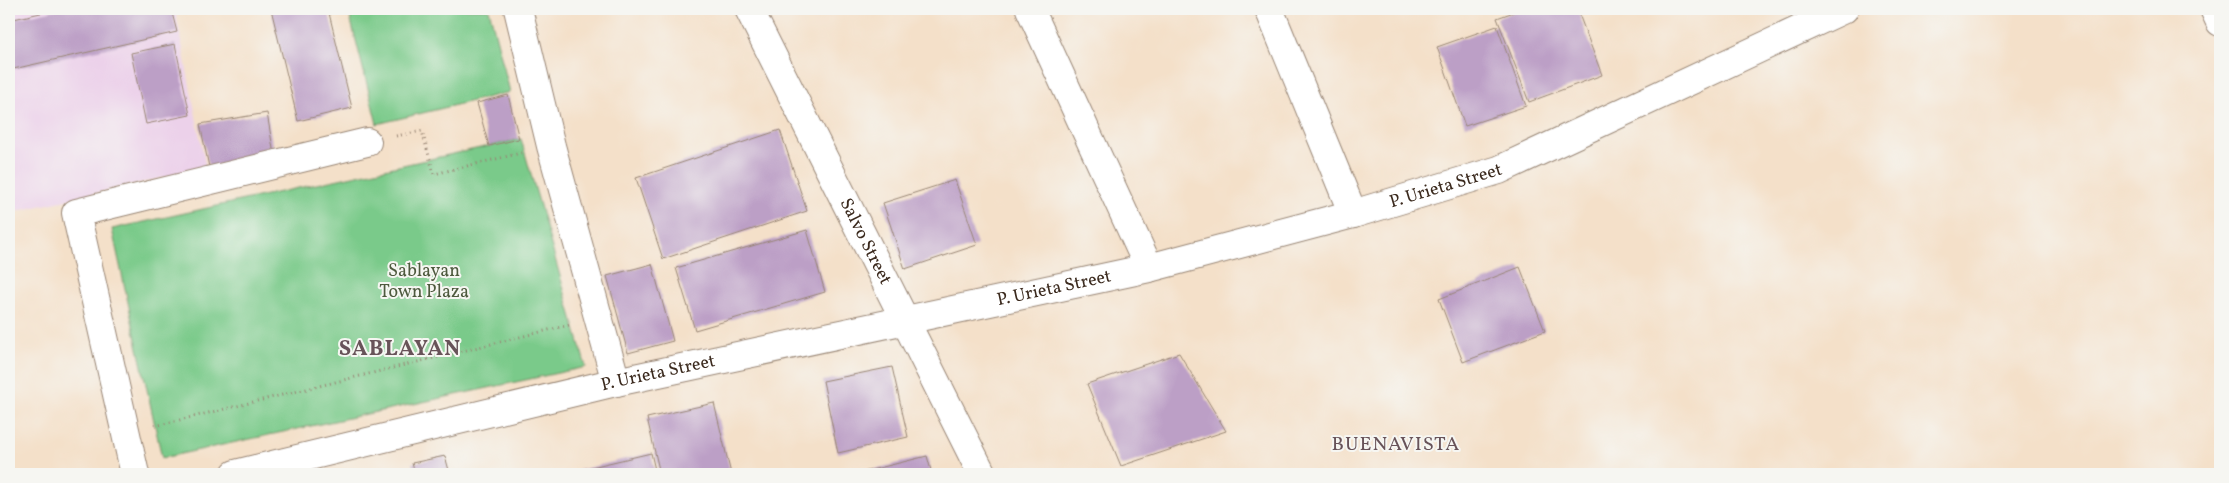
<svg xmlns="http://www.w3.org/2000/svg" width="2229" height="483" viewBox="0 0 2229 483" font-family="Vollkorn,serif">
<rect width="100%" height="100%" fill="#f6f6f2"/>
<filter id="ink" filterUnits="userSpaceOnUse"><feTurbulence type="fractalNoise" baseFrequency=".02" numOctaves="2"/><feDisplacementMap in="SourceGraphic" scale="10" xChannelSelector="R" yChannelSelector="G"/><feConvolveMatrix kernelMatrix="1 2 1 2 8 2 1 2 1" color-interpolation-filters="sRGB"/></filter>
<filter id="wash" filterUnits="userSpaceOnUse"><feTurbulence type="fractalNoise" baseFrequency=".0096" numOctaves="4" result="noise"/><feDisplacementMap in="SourceGraphic" scale="20" xChannelSelector="R" yChannelSelector="G"/><feGaussianBlur stdDeviation="1.12" result="paint"/><feColorMatrix in="noise" values="0 0 0 0 0 0 0 0 0 0 0 0 0 0 0 0 0 1.4 0 .05"/><feComposite in="paint" operator="in"/></filter>
<g filter="url(#wash)">
<rect width="100%" height="100%" fill="#f4e0c9"/>
<path fill="#ecd1ea" d="M 9,9 L 175,9 L 206,168 L 9,213 Z"/>
<g fill="#7aca8a" stroke="#5a7a54">
<path d="M 348,9 L 489,9 L 510,92 L 377,124 Z"/>
<path d="M 521,139 L 586,367 L 162,458 L 112,229 Z"/>
</g>
<g id="blocks">
<g fill="#bc9fc6">
<path d="M 59,9 L 171,9 L 177,32 L 9,70 L 9,20 Z"/>
<path d="M 271,9 L 328,9 L 352,108 L 298,121 Z"/>
<path d="M 1522,9 L 1577,9 L 1602,75 L 1529,102 L 1497,18 Z"/>
<path d="M 1497,26 L 1526,106 L 1465,126 L 1437,47 Z"/>
<path d="M 175,44 L 190,115 L 146,124 L 131,53 Z"/>
<path d="M 508,95 L 519,139 L 489,146 L 477,103 Z"/>
<path d="M 267,113 L 274,155 L 209,167 L 200,124 Z"/>
<path d="M 780,130 L 807,211 L 663,259 L 636,178 Z"/>
<path d="M 955,180 L 977,245 L 905,269 L 883,203 Z"/>
<path d="M 807,230 L 825,292 L 695,330 L 676,268 Z"/>
<path d="M 652,264 L 673,341 L 628,353 L 607,276 Z"/>
<path d="M 1520,267 L 1545,331 L 1463,362 L 1439,299 Z"/>
<path d="M 1179,353 L 1226,431 L 1121,466 L 1087,384 Z"/>
<path d="M 892,367 L 908,437 L 838,453 L 823,381 Z"/>
<path d="M 714,403 L 731,474 L 660,474 L 647,418 Z"/>
<path d="M 651,453 L 656,474 L 580,474 L 579,470 Z"/>
<path d="M 445,456 L 450,474 L 415,474 L 412,463 Z"/>
<path d="M 927,456 L 932,474 L 855,474 Z"/>
</g>
</g>
</g>
<g filter="url(#ink)">
<use href="#blocks" fill-opacity="0" stroke="#988574" stroke-width="1"/>
<g fill="none" stroke-linecap="round" stroke-linejoin="round">
<defs>
<g id="minor">
<path d="M 518,9 L 551,146 L 616,382"/>
<path id="s1" d="M 749,9 L 982,474"/>
<path d="M 1030,9 L 1149,268"/>
<path d="M 1269,9 L 1353,214"/>
<path d="M 2214,9 L 2220,22"/>
<path d="M 135,474 L 76,213 L 367,142"/>
</g>
<g id="major">
<path id="s2" d="M 235,474 L 616,382 L 1149,268 L 1353,214 L 1499,170 L 1844,9"/>
</g>
</defs>
<use href="#minor" stroke="#988574" stroke-width="30"/>
<use href="#major" stroke="#988574" stroke-width="30"/>
<g stroke="#988574" stroke-width="3" stroke-dasharray="1 4" stroke-linecap="butt">
<path d="M 396,136 L 422,131 L 434,174 L 521,153"/>
<path d="M 155,426 L 569,325"/>
</g>
<use href="#minor" stroke="#fff" stroke-width="28"/>
<use href="#major" stroke="#fff" stroke-width="28"/>
</g>
</g>
<g text-anchor="middle" dominant-baseline="central" stroke-width="4" stroke-linejoin="round" paint-order="stroke">
<g font-size="18" fill="#3b2a1e" stroke="#f6f6f2">
<text stroke="none"><textPath href="#s2" startOffset="1245">P. Urieta Street</textPath></text>
<text stroke="none"><textPath href="#s1" startOffset="260">Salvo Street</textPath></text>
<text stroke="none"><textPath href="#s2" startOffset="840">P. Urieta Street</textPath></text>
<text stroke="none"><textPath href="#s2" startOffset="435">P. Urieta Street</textPath></text>
</g>
<g font-size="18" fill="#4e5a3e" stroke="#f6f6f2">
<text x="424" y="271">Sablayan<tspan x="424" dy="21">Town Plaza</tspan></text>
</g>
<g font-size="20" letter-spacing="1" fill="#685359" stroke="#f6f6f2">
<text x="1396" y="445">BUENAVISTA</text>
</g>
<g font-size="22" font-weight="bold" letter-spacing="1" fill="#685359" stroke="#f6f6f2">
<text x="400" y="349">SABLAYAN</text>
</g>
</g>
<rect width="2229" height="483" fill="none" stroke="#f6f6f2" stroke-width="30"/>
</svg>
